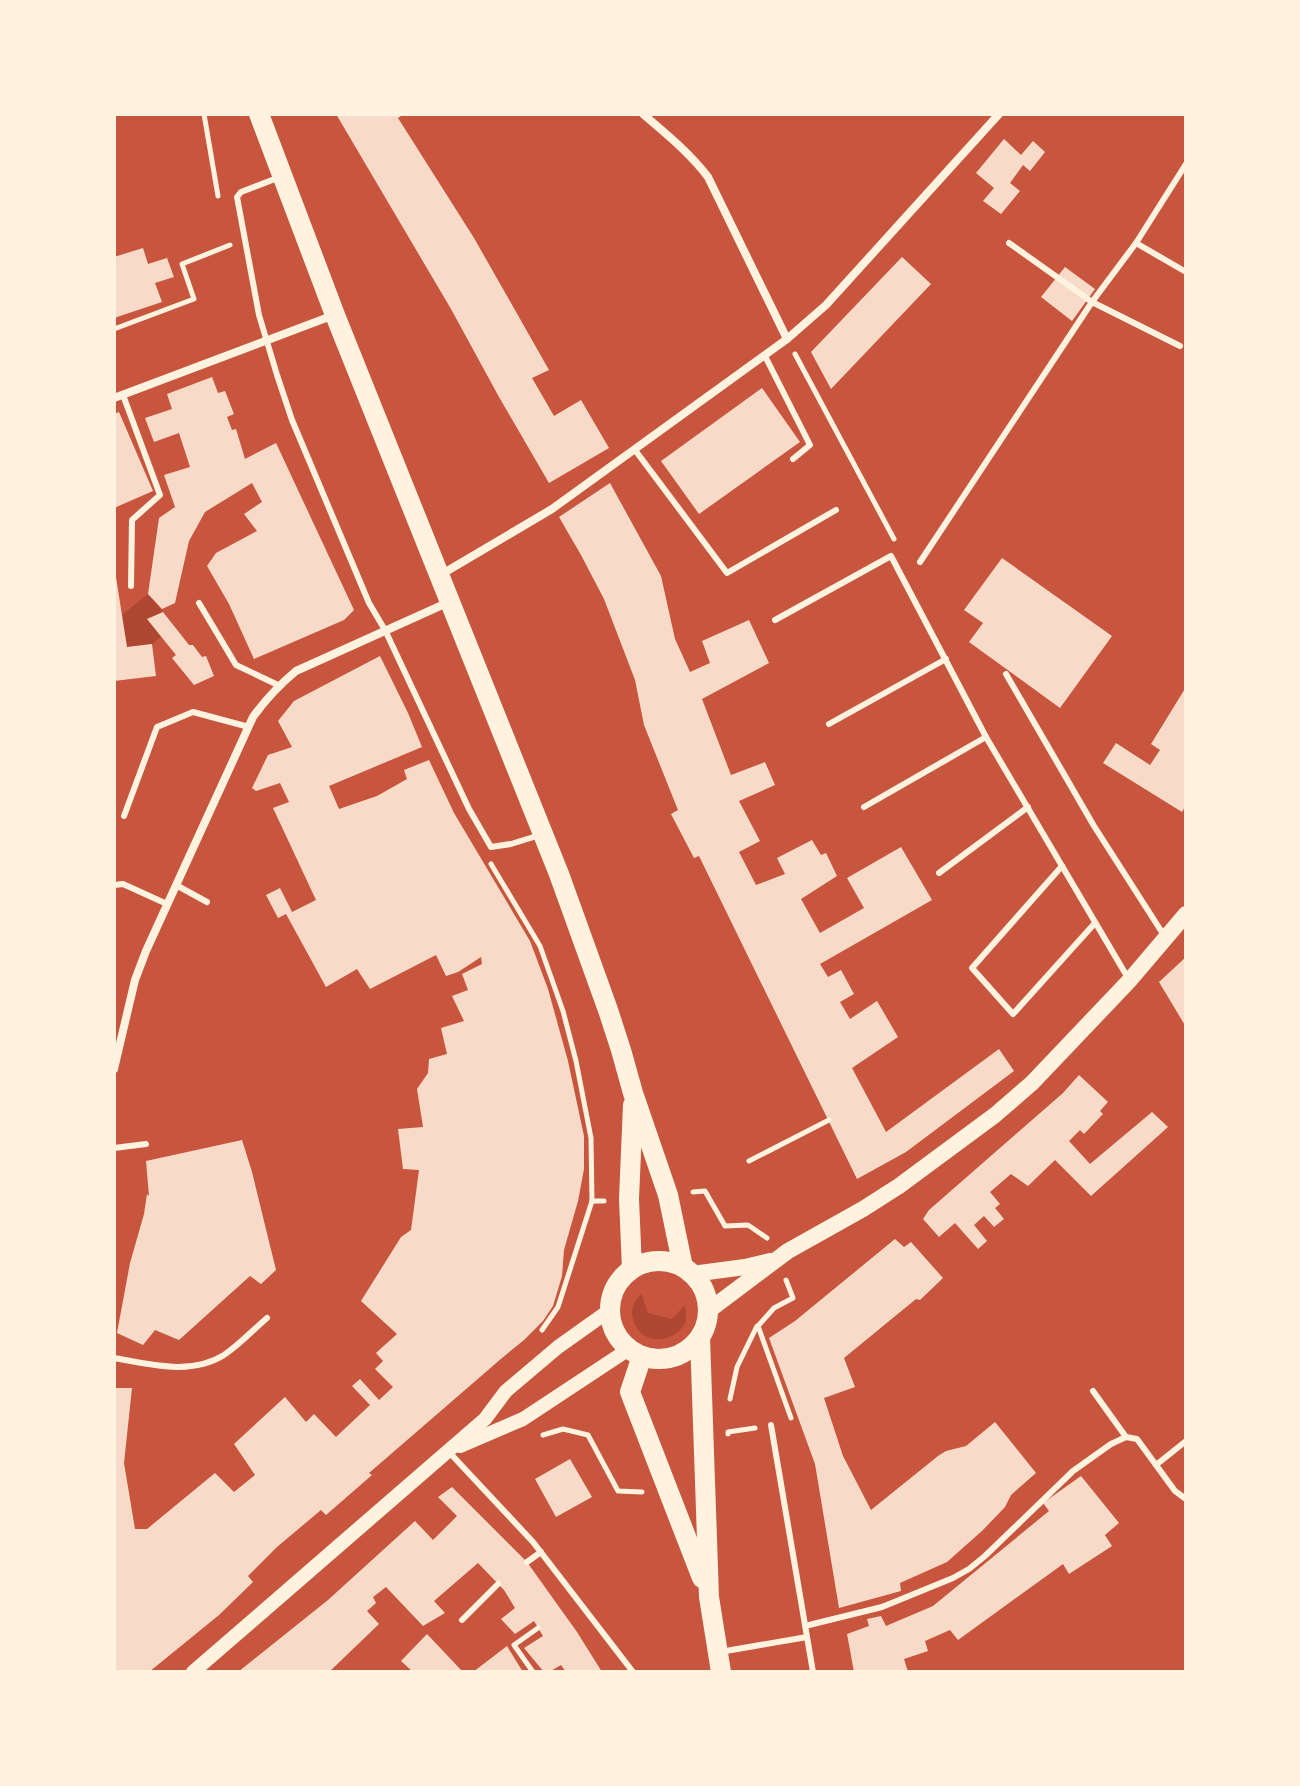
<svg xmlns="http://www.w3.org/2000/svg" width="1300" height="1786" viewBox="0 0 1300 1786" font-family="Karla,sans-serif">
<rect width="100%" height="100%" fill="#c8553d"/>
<g fill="#ae4732">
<path d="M 148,594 L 163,612 L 148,620 L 161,637 L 152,644 L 127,647 L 122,615 Z"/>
<path d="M 641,1293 L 648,1313 L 672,1319 L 684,1306 C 698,1334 646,1356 634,1322 C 629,1310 634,1303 641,1293 Z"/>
</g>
<g fill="#f7dbc8">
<path d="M 336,114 L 404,114 L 398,118 L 474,238 L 549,370 L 532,378 L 554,416 L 581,400 L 609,448 L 549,483 L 499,397 L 451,309 Z"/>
<path d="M 1004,139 L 1021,155 L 1033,141 L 1045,152 L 1030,171 L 1023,165 L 1010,183 L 1020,191 L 1001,214 L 983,201 L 994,188 L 976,173 Z"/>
<path d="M 143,248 L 148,264 L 167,258 L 174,277 L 155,283 L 162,302 L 114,318 L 114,257 Z"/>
<path d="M 902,257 L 931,284 L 831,389 L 811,352 Z"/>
<path d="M 1065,267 L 1095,289 L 1072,321 L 1041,297 Z"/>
<path d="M 212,377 L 218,393 L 225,391 L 234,414 L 227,417 L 232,430 L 236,429 L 245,459 L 276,443 L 354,610 L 344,620 L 254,659 L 229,604 L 207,566 L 216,553 L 257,531 L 244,514 L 262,502 L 252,483 L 205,512 L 189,541 L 175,603 L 162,609 L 148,594 L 159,518 L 175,507 L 164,475 L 190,467 L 179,433 L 154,442 L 145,418 L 172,409 L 167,394 Z"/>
<path d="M 762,388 L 800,442 L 699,514 L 661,461 Z"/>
<path d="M 119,412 L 153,491 L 114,508 L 114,414 Z"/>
<path d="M 610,483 L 661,576 L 675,639 L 690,672 L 710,663 L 702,641 L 749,620 L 769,663 L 702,699 L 731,775 L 765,762 L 775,785 L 739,801 L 760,841 L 739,852 L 756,885 L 785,874 L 777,858 L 812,840 L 821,855 L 826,853 L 837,876 L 801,899 L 820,933 L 864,908 L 847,878 L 901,847 L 932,900 L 820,964 L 828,977 L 841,970 L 854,994 L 840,1002 L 850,1019 L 877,1001 L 898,1037 L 852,1068 L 886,1132 L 999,1049 L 1014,1071 L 906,1152 L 857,1179 L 699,856 L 694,858 L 671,814 L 678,810 L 644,725 L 635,680 L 604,599 L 581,555 L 559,517 Z"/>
<path d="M 1002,558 L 1112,636 L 1060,708 L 969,642 L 983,623 L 964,610 Z"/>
<path d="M 114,577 L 116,577 L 127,647 L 152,644 L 156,676 L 114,681 Z"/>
<path d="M 163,612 L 189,645 L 193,645 L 202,657 L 206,656 L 214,676 L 194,685 L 172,658 L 176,655 L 147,619 Z"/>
<path d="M 380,656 L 408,713 L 422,747 L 329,786 L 339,809 L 377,796 L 407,779 L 404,770 L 429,760 L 454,813 L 530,941 L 548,989 L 568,1061 L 584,1136 L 584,1169 L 578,1201 L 564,1250 L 562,1276 L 553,1306 L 543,1321 L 524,1340 L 502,1358 L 369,1473 L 372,1475 L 326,1515 L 321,1510 L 277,1547 L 248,1576 L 253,1582 L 219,1615 L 149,1672 L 114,1672 L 114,1388 L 132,1388 L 124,1463 L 135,1529 L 147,1529 L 215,1473 L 234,1492 L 255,1475 L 234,1444 L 285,1397 L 306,1422 L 314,1414 L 336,1437 L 370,1405 L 352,1386 L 360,1379 L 379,1400 L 393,1387 L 375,1369 L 383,1361 L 376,1353 L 397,1334 L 361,1301 L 401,1237 L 411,1230 L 419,1170 L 403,1169 L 398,1129 L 423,1127 L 417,1089 L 428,1073 L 429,1059 L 447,1054 L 441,1028 L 464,1021 L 452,996 L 468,990 L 462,974 L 482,964 L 481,957 L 458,972 L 446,976 L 436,955 L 370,989 L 357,969 L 326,987 L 286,914 L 278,918 L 266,895 L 280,888 L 292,912 L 316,900 L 273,808 L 289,802 L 280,783 L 256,791 L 252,788 L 268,755 L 292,747 L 278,721 L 294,701 Z"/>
<path d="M 1186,687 L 1186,805 L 1182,812 L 1103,763 L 1116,743 L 1150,765 L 1160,750 L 1151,744 Z"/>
<path d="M 1186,957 L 1186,1027 L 1159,982 Z"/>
<path d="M 1079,1075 L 1108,1102 L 1100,1111 L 1103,1114 L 1084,1134 L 1080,1130 L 1069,1141 L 1090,1164 L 1152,1112 L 1168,1127 L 1091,1196 L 1055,1160 L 1028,1186 L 1011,1174 L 990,1192 L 1000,1204 L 995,1208 L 1004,1219 L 994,1227 L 984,1216 L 974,1225 L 987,1241 L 978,1249 L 955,1223 L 939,1237 L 923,1219 L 929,1210 L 1063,1093 Z"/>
<path d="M 242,1140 L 252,1172 L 276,1270 L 261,1284 L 250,1276 L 179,1340 L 155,1330 L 143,1345 L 117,1333 L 130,1263 L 144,1214 L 147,1194 L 149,1196 L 146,1161 Z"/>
<path d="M 895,1239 L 904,1247 L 911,1242 L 943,1278 L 920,1300 L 916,1299 L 844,1358 L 855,1387 L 824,1398 L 843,1456 L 871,1510 L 938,1456 L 946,1451 L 966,1446 L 995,1422 L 1036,1473 L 1011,1495 L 1005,1507 L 983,1530 L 947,1562 L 900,1583 L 901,1591 L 839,1608 L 815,1464 L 769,1338 L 795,1321 Z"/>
<path d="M 570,1459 L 592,1497 L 556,1517 L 535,1479 Z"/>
<path d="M 1081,1476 L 1119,1523 L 1105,1535 L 1112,1546 L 1069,1574 L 1063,1564 L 958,1640 L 950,1630 L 925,1641 L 928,1651 L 904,1659 L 908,1672 L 854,1672 L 847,1634 L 869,1626 L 867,1619 L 881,1616 L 886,1626 L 933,1606 L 1049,1511 L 1043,1503 Z"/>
<path d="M 452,1487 L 527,1562 L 577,1632 L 602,1672 L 566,1672 L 561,1665 L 549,1672 L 544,1672 L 524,1648 L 543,1636 L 534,1621 L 515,1634 L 501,1619 L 515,1608 L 504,1590 L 478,1563 L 434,1601 L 445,1613 L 423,1626 L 386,1587 L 373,1597 L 376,1603 L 367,1611 L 379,1624 L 329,1672 L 238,1672 L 328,1600 L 415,1521 L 433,1540 L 457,1516 L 438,1497 Z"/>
<path d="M 427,1634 L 462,1671 L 413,1672 L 401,1661 Z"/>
<path d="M 507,1646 L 523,1672 L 473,1672 Z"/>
</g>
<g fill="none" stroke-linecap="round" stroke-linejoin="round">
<g stroke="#fff3e0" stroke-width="5">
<path d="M 204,114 L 218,196"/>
<path d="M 114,329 L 194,299 L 182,264 L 230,245"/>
<path d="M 795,354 L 894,539"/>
<path d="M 491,864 L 540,946 L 563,1011 L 576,1061 L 591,1138 L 592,1201 L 604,1201"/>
<path d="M 749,1161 L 829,1120"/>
<path d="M 693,1192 L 705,1191 L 725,1226 L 748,1225 L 767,1238"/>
<path d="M 786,1280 L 793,1298 L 774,1308 L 758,1326 L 791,1418"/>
<path d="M 542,1330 L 558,1307 L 592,1201"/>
<path d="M 730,1399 L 737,1367 L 757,1326"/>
<path d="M 728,1434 L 728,1432 L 755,1428"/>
<path d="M 543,1435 L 563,1429 L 588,1435 L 618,1491 L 642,1492"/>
<path d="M 533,1672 L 514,1645 L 538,1628"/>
</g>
<g stroke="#fff3e0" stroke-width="6">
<path d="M 280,177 L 241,192 L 237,197 L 259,315 L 277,375 L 292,420 L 369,603 L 385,630 L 469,809 L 491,847 L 511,844 L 540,835"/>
<path d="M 1009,243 L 1092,302 L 1180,346"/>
<path d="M 1136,243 L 1186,272"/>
<path d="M 765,356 L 810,445 L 793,459"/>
<path d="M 123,395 L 160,495 L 132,520 L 131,586"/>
<path d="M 635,450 L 727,573 L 836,510"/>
<path d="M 920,562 L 1092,302 L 1136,243 L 1186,164"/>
<path d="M 199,603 L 236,665 L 278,685"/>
<path d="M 775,620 L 891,556 L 986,737 L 1128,978"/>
<path d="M 1006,674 L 1094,826 L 1165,937"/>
<path d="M 829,724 L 946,659"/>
<path d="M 864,807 L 986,737"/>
<path d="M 124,816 L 157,727 L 193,712 L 249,727"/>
<path d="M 1062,866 L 972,968 L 1013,1014 L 1095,923"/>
<path d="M 939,873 L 1028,807"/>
<path d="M 114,885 L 123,884 L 167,904"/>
<path d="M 176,885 L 207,902"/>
<path d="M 114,1148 L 146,1144"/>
<path d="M 114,1358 C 149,1364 191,1376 224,1355 C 239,1345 253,1330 267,1318"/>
<path d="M 1093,1391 L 1126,1437"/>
<path d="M 771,1425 L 813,1672"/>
<path d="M 448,1451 L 533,1542 L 633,1672"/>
<path d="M 1156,1465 L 1186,1441"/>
<path d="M 527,1562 L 541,1552"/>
<path d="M 462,1620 L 498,1584"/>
<path d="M 805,1626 L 882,1607 L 953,1578 L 969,1569 L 985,1556 L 1073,1471 L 1111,1444 L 1126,1437 L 1137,1439 L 1175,1491 L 1186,1499"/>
<path d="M 720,1652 L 807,1637"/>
</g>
<g stroke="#fff3e0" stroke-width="8">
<path d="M 643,114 C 666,134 689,152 708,177 L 787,339"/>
<path d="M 114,398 L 334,315"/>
<path d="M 442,574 L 552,509 L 787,339 L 826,305 L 999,114"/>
<path d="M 114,1069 L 135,980 L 146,951 L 253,717 C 266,699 279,685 296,671 L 449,602"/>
</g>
<g stroke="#fff3e0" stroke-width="14">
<path d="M 460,1446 L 523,1419 L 629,1349"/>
<path d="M 193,1672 L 485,1419 L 506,1391 L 558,1347 L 610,1310"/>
</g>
<g stroke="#fff3e0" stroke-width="16">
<path d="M 692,1274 L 745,1267 L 770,1261"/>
<path d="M 708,1311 L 788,1251 L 863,1209 L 899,1186 L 995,1115 L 1032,1083 L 1129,981 L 1186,914"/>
</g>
<g stroke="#fff3e0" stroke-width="20">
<path d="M 259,114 L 335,315 L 559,874 L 608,1010 L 621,1050 L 633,1093 L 668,1195 L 683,1267"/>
<circle cx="659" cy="1310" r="49"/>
<path d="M 632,1269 L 629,1199 L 633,1105"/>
<path d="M 700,1337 L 709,1597 L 721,1672"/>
<path d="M 642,1356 L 630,1392 L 702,1578"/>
</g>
</g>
<rect width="1300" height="1786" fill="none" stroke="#fff3e0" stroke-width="232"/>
</svg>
